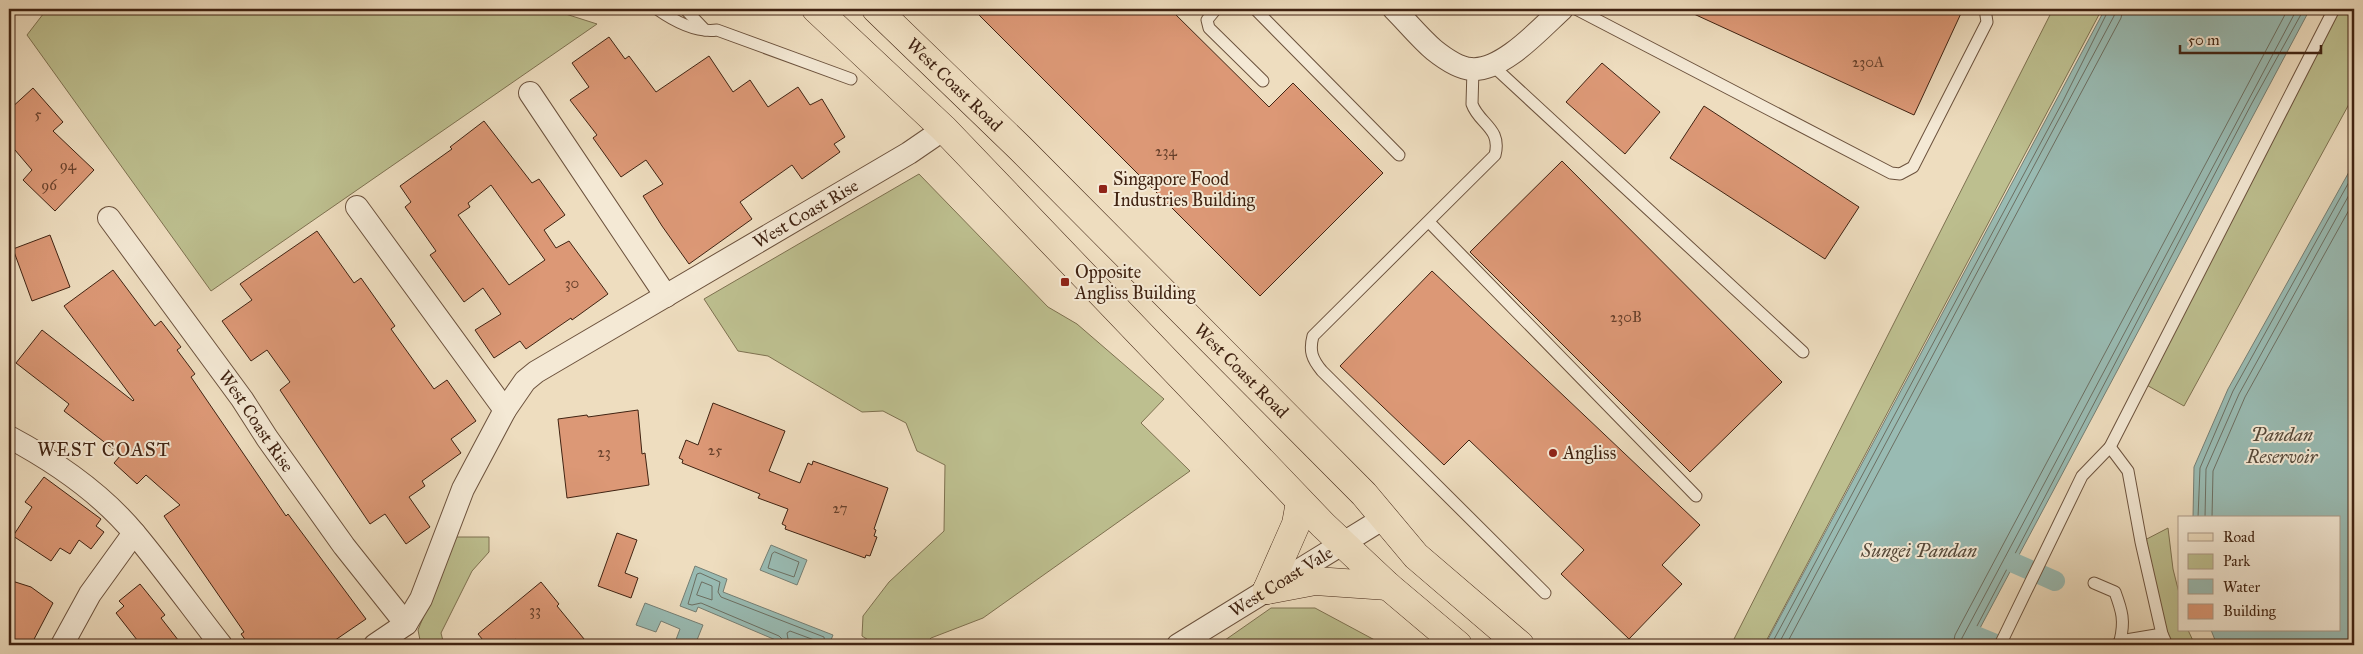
<svg xmlns="http://www.w3.org/2000/svg" width="2363" height="654" viewBox="0 0 2363 654" font-family="'IM FELL Great Primer',serif">
<rect width="100%" height="100%" fill="#eeddbf"/>
<filter id="stains"><feTurbulence type="fractalNoise" baseFrequency=".004" numOctaves="4"/><feColorMatrix values="0 0 0 0 .2 0 0 0 0 .09 0 0 0 0 .02 0 0 0 .5 -.17"/></filter>
<radialGradient id="worn" r=".72"><stop offset=".6" stop-color="#630" stop-opacity="0"/><stop offset="1" stop-color="#630" stop-opacity=".3"/></radialGradient>
<g fill="#bdbf8f" stroke="#7e7150">
<path d="M 47,9 L 550,9 L 597,24 L 211,291 L 27,35 Z"/>
<path d="M 2053,9 L 2102,9 L 1764,645 L 1731,645 Z"/>
<path d="M 2334,9 L 2354,9 L 2354,95 L 2184,406 L 2143,383 Z"/>
<path d="M 919,174 L 1048,307 L 1077,324 L 1164,399 L 1141,423 L 1190,471 L 983,618 L 931,638 L 924,645 L 876,645 L 862,636 L 863,616 L 889,582 L 944,531 L 945,465 L 917,451 L 906,423 L 883,411 L 862,412 L 768,356 L 738,351 L 704,299 Z"/>
<path d="M 2168,528 L 2173,569 L 2179,593 L 2179,630 L 2188,630 L 2195,645 L 2167,645 L 2141,542 Z"/>
<path d="M 456,537 L 489,537 L 489,552 L 472,571 L 441,633 L 444,645 L 421,645 L 418,630 Z"/>
<path d="M 1271,608 L 1315,608 L 1384,645 L 1218,645 Z"/>
</g>
<g fill="#99bbb3" stroke="#757e73">
<path d="M 2105,9 L 2310,9 L 1971,645 L 1765,645 Z"/>
<path d="M 2354,163 L 2354,645 L 2217,645 L 2211,630 L 2339,630 L 2339,518 L 2193,518 L 2194,467 L 2228,389 Z"/>
<path d="M 771,545 L 807,560 L 797,585 L 760,570 Z"/>
<path d="M 695,566 L 727,579 L 723,592 L 833,635 L 829,645 L 777,645 L 778,641 L 698,607 L 696,612 L 680,606 Z"/>
<path d="M 645,603 L 703,625 L 695,645 L 674,645 L 680,629 L 661,621 L 656,632 L 636,625 Z"/>
</g>
<g fill="none" stroke-linecap="round" stroke-linejoin="round">
<g stroke="#6c6f62" stroke-width="1">
<path d="M 2198,518 L 2200,468 L 2233,391 L 2354,173"/>
<path d="M 2205,518 L 2206,469 L 2239,394 L 2354,186"/>
<path d="M 2212,518 L 2213,471 L 2245,397 L 2354,201"/>
<path d="M 775,552 L 799,562 L 794,577 L 768,568 L 772,554 Z"/>
<path d="M 702,582 L 712,586 L 712,600 L 697,595 Z"/>
<path d="M 783,645 L 783,640 L 779,636 L 701,603 L 692,605 L 688,604 L 697,574 L 700,573 L 720,582 L 718,592 L 721,597 L 824,637 L 825,645"/>
<path d="M 789,645 L 787,633 L 790,631 L 817,641 L 818,645"/>
<path d="M 1771,645 L 2061,105 L 2109,9"/>
<path d="M 1778,645 L 2114,16 L 2116,9"/>
<path d="M 1786,645 L 2121,18 L 2123,9"/>
<path d="M 1953,645 L 1955,635 L 2288,9"/>
<path d="M 1960,645 L 1962,638 L 2297,9"/>
<path d="M 1967,645 L 2252,103 L 2304,9"/>
</g>
<g stroke="#99bbb3" stroke-width="20">
<path d="M 2014,563 L 2055,581"/>
<path d="M 1976,636 L 1998,645"/>
</g>
</g>
<g fill="#dc9876" stroke="#402312" fill-rule="evenodd">
<path d="M 973,9 L 1170,9 L 1269,107 L 1293,83 L 1383,173 L 1260,296 Z"/>
<path d="M 1683,9 L 1963,9 L 1914,115 Z"/>
<path d="M 609,37 L 625,59 L 629,56 L 656,92 L 709,56 L 733,92 L 750,80 L 768,107 L 798,87 L 810,105 L 822,99 L 845,137 L 834,144 L 840,152 L 802,179 L 792,165 L 740,202 L 752,219 L 689,264 L 662,226 L 643,196 L 663,184 L 646,160 L 621,177 L 593,138 L 597,135 L 570,100 L 589,87 L 572,63 Z"/>
<path d="M 1602,63 L 1660,112 L 1625,154 L 1566,102 Z"/>
<path d="M 33,88 L 63,122 L 53,131 L 94,170 L 55,211 L 23,180 L 32,170 L 9,143 L 9,110 Z"/>
<path d="M 1704,106 L 1859,207 L 1825,259 L 1670,158 Z"/>
<path d="M 484,121 L 532,183 L 539,179 L 565,215 L 544,230 L 556,248 L 569,241 L 608,294 L 572,320 L 571,318 L 526,349 L 520,341 L 494,358 L 475,330 L 501,314 L 483,288 L 464,302 L 430,255 L 436,251 L 405,207 L 411,202 L 400,186 L 452,149 L 450,147 ZM 491,185 L 545,260 L 509,285 L 458,215 L 470,207 L 468,203 Z"/>
<path d="M 1562,161 L 1782,382 L 1690,472 L 1470,252 Z"/>
<path d="M 317,231 L 354,283 L 361,278 L 395,326 L 391,329 L 434,389 L 447,380 L 476,421 L 451,439 L 461,453 L 422,481 L 425,486 L 409,497 L 430,527 L 406,544 L 385,514 L 370,524 L 280,390 L 290,382 L 267,350 L 251,361 L 222,321 L 252,300 L 240,284 Z"/>
<path d="M 50,235 L 70,287 L 32,301 L 13,249 Z"/>
<path d="M 113,270 L 155,326 L 161,321 L 181,347 L 177,350 L 195,374 L 191,377 L 286,516 L 288,514 L 366,619 L 328,645 L 249,645 L 241,634 L 244,632 L 164,516 L 180,505 L 146,475 L 137,484 L 114,463 L 121,455 L 64,411 L 69,404 L 16,363 L 42,330 L 133,401 L 134,400 L 64,306 Z"/>
<path d="M 1432,271 L 1700,525 L 1662,565 L 1682,584 L 1629,639 L 1561,574 L 1584,550 L 1469,440 L 1444,465 L 1340,366 Z"/>
<path d="M 713,403 L 785,431 L 769,471 L 800,483 L 808,463 L 812,465 L 813,461 L 888,488 L 874,529 L 876,530 L 874,536 L 877,537 L 870,556 L 866,555 L 865,558 L 785,529 L 786,526 L 782,524 L 788,509 L 758,498 L 760,494 L 682,463 L 683,460 L 679,458 L 686,440 L 698,445 Z"/>
<path d="M 638,410 L 642,454 L 645,453 L 649,485 L 567,498 L 558,419 L 587,415 L 588,417 Z"/>
<path d="M 44,477 L 101,519 L 96,526 L 104,532 L 91,549 L 79,540 L 70,554 L 60,548 L 51,561 L 13,536 L 32,507 L 25,502 Z"/>
<path d="M 617,533 L 637,540 L 625,573 L 638,578 L 631,598 L 598,586 Z"/>
<path d="M 9,580 L 31,587 L 53,603 L 31,645 L 9,645 Z"/>
<path d="M 541,582 L 559,604 L 557,606 L 589,645 L 522,645 L 516,639 L 508,645 L 487,645 L 478,634 Z"/>
<path d="M 140,584 L 165,615 L 161,618 L 182,645 L 141,645 L 116,613 L 124,606 L 119,601 Z"/>
</g>
<g fill="none" stroke-linecap="round" stroke-linejoin="round">
<defs>
<g id="service">
<path d="M 657,9 C 674,21 696,33 717,30 L 851,79"/>
<path d="M 685,9 L 705,30"/>
<path d="M 1216,9 L 1207,20 L 1209,28 L 1263,81"/>
<path d="M 1255,9 L 1399,155"/>
<path d="M 1576,9 L 1891,173 L 1900,174 L 1913,167 L 1987,22 L 1985,9"/>
<path d="M 1492,65 L 1803,352"/>
<path d="M 1473,69 L 1472,104 C 1479,124 1502,128 1495,155 L 1313,336 C 1309,351 1312,359 1322,371 L 1545,593"/>
<path d="M 1429,222 L 1696,496"/>
<path d="M 2110,447 L 2334,9"/>
<path d="M 2094,583 L 2115,592 C 2122,611 2125,621 2120,641"/>
<path d="M 2000,645 L 2082,476 L 2110,447 L 2128,471 L 2141,542 L 2162,634 L 2167,645"/>
<path d="M 2117,645 L 2120,641 L 2162,634"/>
</g>
<g id="minor">
<path d="M 1394,9 C 1407,22 1420,38 1434,50 C 1444,58 1458,68 1471,69 C 1502,72 1541,28 1562,9"/>
<path d="M 530,93 L 666,296"/>
<path d="M 357,207 L 505,410"/>
<path id="s1" d="M 109,218 L 242,399 L 267,438 L 344,546 L 406,624"/>
<path d="M 9,437 C 54,461 102,494 135,534 C 165,570 192,608 221,645"/>
<path d="M 62,645 L 90,594 L 134,533"/>
<path id="s2" d="M 375,645 L 406,624 L 421,599 L 463,489 L 505,410 L 525,381 L 536,372 L 909,153 L 944,129"/>
<path id="s3" d="M 1178,645 L 1384,518"/>
</g>
<g id="primary">
<path d="M 816,9 L 944,129 L 1323,525 L 1388,586 L 1458,645"/>
<path id="s4" d="M 876,9 L 1020,148 L 1364,494 L 1416,556 L 1520,645"/>
<path d="M 1267,590 L 1315,581 L 1388,586"/>
<path d="M 1267,590 L 1296,524 L 1300,502"/>
</g>
</defs>
<use href="#service" stroke="#6c523d" stroke-width="13"/>
<use href="#minor" stroke="#6c523d" stroke-width="24"/>
<use href="#primary" stroke="#402312" stroke-width="29"/>
<use href="#service" stroke="#f4e9d5" stroke-width="11"/>
<use href="#minor" stroke="#f4e9d5" stroke-width="22"/>
<use href="#primary" stroke="#eeddbf" stroke-width="28"/>
</g>
<g fill="#8f2418" stroke="#f4e9d5" stroke-width="2">
<rect x="1098" y="184" width="10" height="10" rx="2.5"/>
<rect x="1060" y="277" width="10" height="10" rx="2.5"/>
<circle cx="1553" cy="453" r="5"/>
</g>
<g text-anchor="middle" dominant-baseline="central" stroke-width="4" stroke-linejoin="round" paint-order="stroke">
<g font-size="15" fill="#67402b">
<text x="1868" y="62">230A</text>
<text x="38" y="114">5</text>
<text x="1166" y="151">234</text>
<text x="68" y="165">94</text>
<text x="49" y="185">96</text>
<text x="572" y="283">30</text>
<text x="1626" y="317">230B</text>
<text x="715" y="450">25</text>
<text x="604" y="452">23</text>
<text x="840" y="508">27</text>
<text x="535" y="610">33</text>
</g>
<g font-size="18" fill="#402312" stroke="#f4e9d5">
<text stroke="none"><textPath href="#s4" startOffset="109">West Coast Road</textPath></text>
<text stroke="none"><textPath href="#s2" startOffset="636">West Coast Rise</textPath></text>
<text stroke="none"><textPath href="#s4" startOffset="514">West Coast Road</textPath></text>
<text stroke="none"><textPath href="#s1" startOffset="251">West Coast Rise</textPath></text>
<text stroke="none"><textPath href="#s3" startOffset="121">West Coast Vale</textPath></text>
</g>
<g font-size="18" fill="#402312" stroke="#f4e9d5" text-anchor="start">
<text x="1113" y="179">Singapore Food<tspan x="1113" dy="21">Industries Building</tspan></text>
<text x="1075" y="272">Opposite<tspan x="1075" dy="21">Angliss Building</tspan></text>
<text x="1563" y="453">Angliss</text>
</g>
<g font-size="19" font-style="italic" fill="#56493a" stroke="#f4e9d5">
<text x="2282" y="434">Pandan<tspan x="2282" dy="22">Reservoir</tspan></text>
<text x="1919" y="550">Sungei Pandan</text>
</g>
<g font-size="19" letter-spacing="1" fill="#402312" stroke="#f4e9d5">
<text x="104" y="449">WEST COAST</text>
</g>
</g>
<rect width="2363" height="654" fill="none" stroke="#eeddbf" stroke-width="30"/>
<rect x="10" y="10" width="2343" height="634" fill="none" stroke="#402312" stroke-width="2.5"/>
<rect x="15" y="15" width="2333" height="624" fill="none" stroke="#402312"/>
<rect x="2178" y="516" width="162" height="115" fill="#f4e9d5" stroke="#ac9a87"/>
<rect x="2188" y="533" width="25" height="8" fill="#eeddbf" stroke="#ac9a87"/>
<text x="2223" y="542" font-size="15" fill="#402312">Road</text>
<rect x="2188" y="554" width="25" height="15" fill="#bdbf8f" stroke="#ac9a87"/>
<text x="2223" y="566" font-size="15" fill="#402312">Park</text>
<rect x="2188" y="579" width="25" height="15" fill="#99bbb3" stroke="#ac9a87"/>
<text x="2223" y="592" font-size="15" fill="#402312">Water</text>
<rect x="2188" y="604" width="25" height="15" fill="#dc9876" stroke="#ac9a87"/>
<text x="2223" y="616" font-size="15" fill="#402312">Building</text>
<path d="M2180 45v8h141v-8" fill="none" stroke="#402312" stroke-width="2.5"/>
<text x="2188" y="45" font-size="15" fill="#402312" stroke="#f4e9d5" stroke-width="4" paint-order="stroke">50 m</text>
<rect width="100%" height="100%" filter="url(#stains)"/>
<rect width="100%" height="100%" fill="url(#worn)"/>
</svg>
